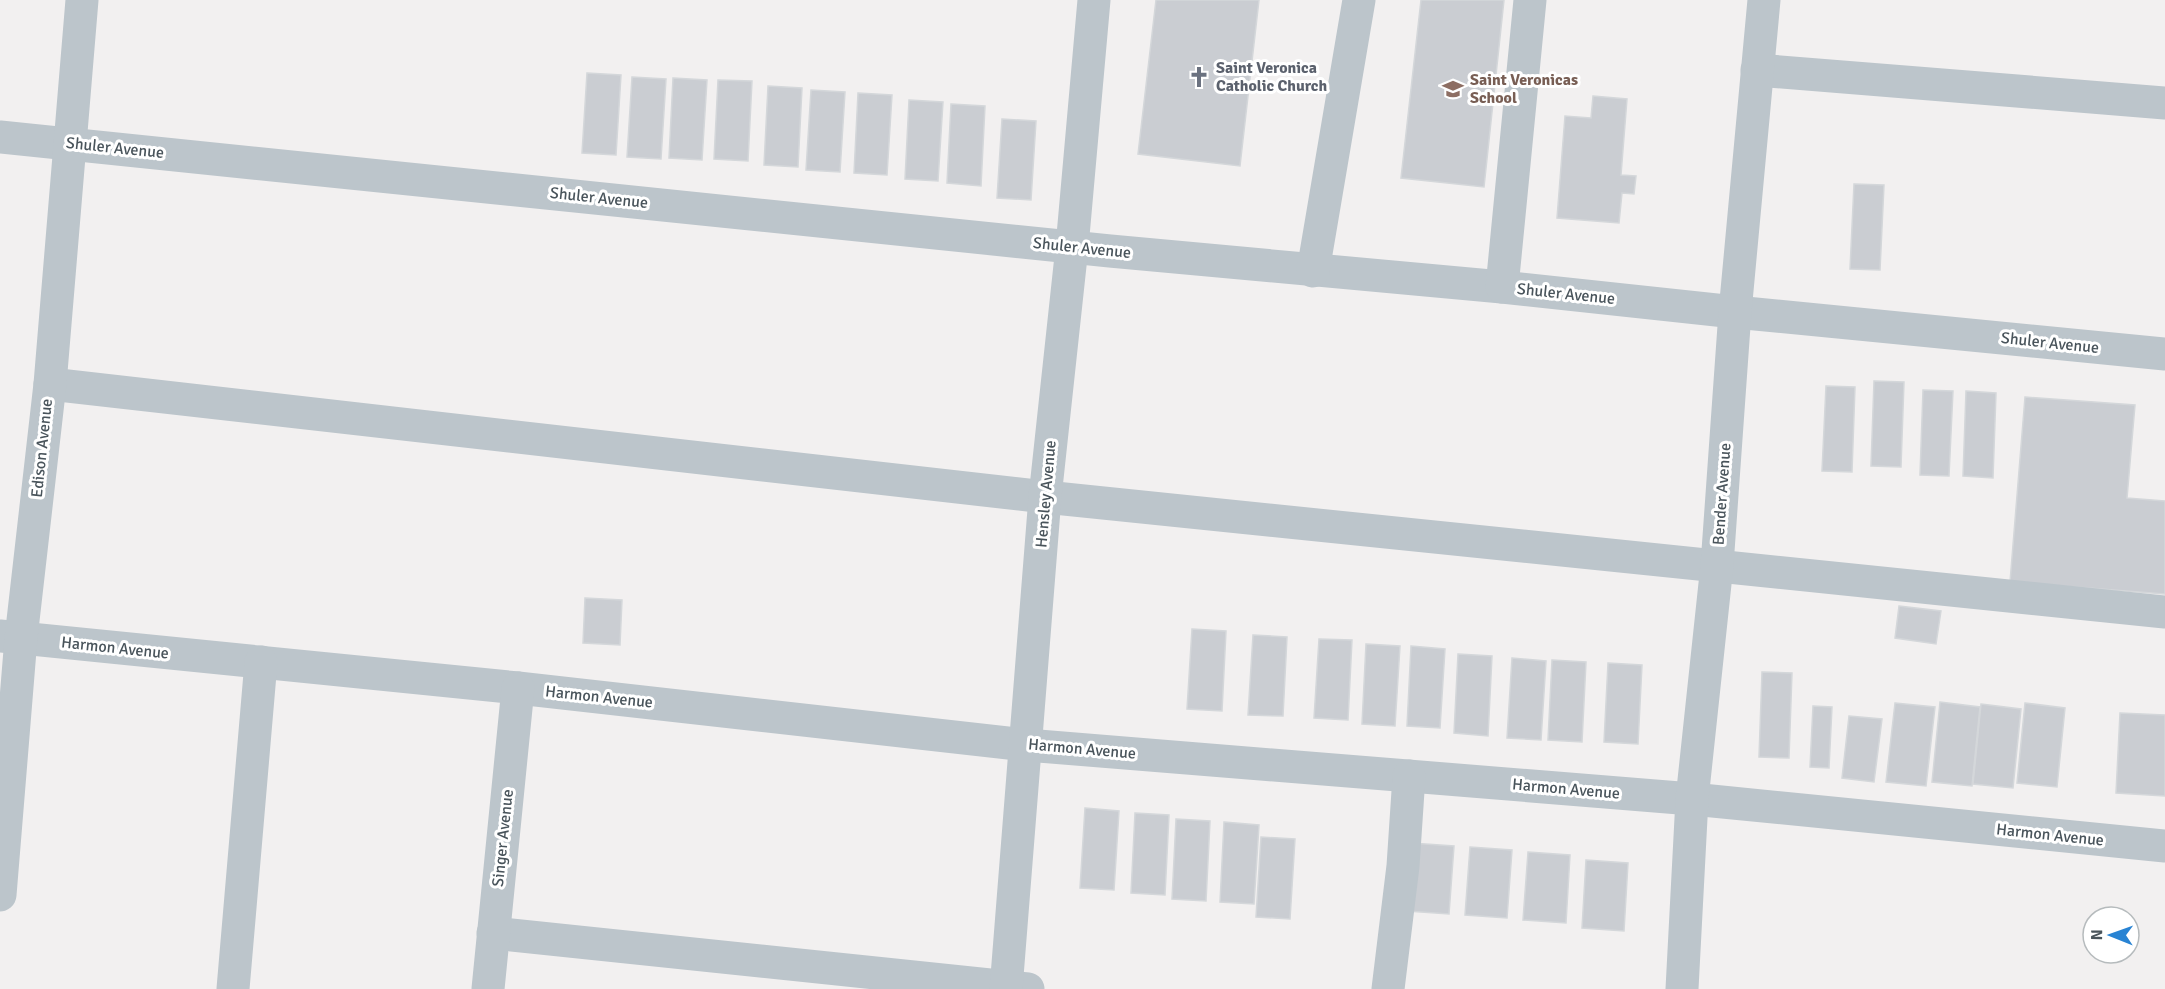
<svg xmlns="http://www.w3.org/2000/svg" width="2165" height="989" viewBox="0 0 2165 989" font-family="Signika,sans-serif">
<rect width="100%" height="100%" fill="#f2f0f0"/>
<g fill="#cacdd2" stroke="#d4d7da" stroke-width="1.5">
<path d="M 1156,0 L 1259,0 L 1240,166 L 1138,154 Z"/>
<path d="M 1421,0 L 1504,0 L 1484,187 L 1401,178 Z"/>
<path d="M 587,73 L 621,75 L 616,155 L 582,153 Z"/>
<path d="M 632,77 L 666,79 L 661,159 L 627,157 Z"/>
<path d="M 673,78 L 707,80 L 702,160 L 669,158 Z"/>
<path d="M 718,80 L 752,81 L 748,161 L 714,159 Z"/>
<path d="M 768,86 L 802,88 L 798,167 L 764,165 Z"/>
<path d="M 811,90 L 845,92 L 840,172 L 806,170 Z"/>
<path d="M 858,93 L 892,95 L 887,175 L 854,173 Z"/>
<path d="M 1593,96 L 1627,99 L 1621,175 L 1636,176 L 1634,194 L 1622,193 L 1619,223 L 1557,218 L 1565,116 L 1591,118 Z"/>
<path d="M 909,100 L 943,102 L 938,181 L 905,179 Z"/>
<path d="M 951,104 L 985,106 L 981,186 L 947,183 Z"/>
<path d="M 1002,119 L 1036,121 L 1031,200 L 997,198 Z"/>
<path d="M 1854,184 L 1884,185 L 1880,270 L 1850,269 Z"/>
<path d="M 1874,381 L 1904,382 L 1901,467 L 1871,466 Z"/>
<path d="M 1826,386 L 1855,387 L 1852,472 L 1822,471 Z"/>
<path d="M 1923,390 L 1953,391 L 1949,476 L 1920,475 Z"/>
<path d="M 1966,391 L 1996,393 L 1993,478 L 1963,476 Z"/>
<path d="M 2025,397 L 2135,405 L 2127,498 L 2165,501 L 2165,594 L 2010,582 Z"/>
<path d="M 585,598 L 622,600 L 620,645 L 583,643 Z"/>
<path d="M 1899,606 L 1941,611 L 1936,644 L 1895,638 Z"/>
<path d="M 1192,629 L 1226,631 L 1222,711 L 1187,709 Z"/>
<path d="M 1253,635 L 1287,637 L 1283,716 L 1248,715 Z"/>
<path d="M 1319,639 L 1352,640 L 1348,720 L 1314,718 Z"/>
<path d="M 1366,644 L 1400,646 L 1395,726 L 1362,724 Z"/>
<path d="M 1411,646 L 1445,649 L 1440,728 L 1407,726 Z"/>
<path d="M 1458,654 L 1492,656 L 1488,736 L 1454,733 Z"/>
<path d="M 1512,658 L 1546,661 L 1541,740 L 1507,738 Z"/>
<path d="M 1552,660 L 1586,662 L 1582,742 L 1548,740 Z"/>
<path d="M 1608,663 L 1642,665 L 1638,744 L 1604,742 Z"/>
<path d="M 1762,672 L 1792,673 L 1789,758 L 1759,757 Z"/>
<path d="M 1940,702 L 1980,707 L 1972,786 L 1932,782 Z"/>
<path d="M 1895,703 L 1935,707 L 1926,786 L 1886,782 Z"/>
<path d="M 2025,703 L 2065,708 L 2057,787 L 2017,783 Z"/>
<path d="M 1981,704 L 2021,709 L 2013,788 L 1973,784 Z"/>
<path d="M 1813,706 L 1832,707 L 1829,768 L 1810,767 Z"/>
<path d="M 2120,713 L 2165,715 L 2165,796 L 2116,793 Z"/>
<path d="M 1849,716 L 1882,719 L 1874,782 L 1842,778 Z"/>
<path d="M 1085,808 L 1119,811 L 1114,890 L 1080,888 Z"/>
<path d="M 1135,813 L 1169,815 L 1165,895 L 1131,893 Z"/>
<path d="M 1176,819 L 1210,821 L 1206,901 L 1172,899 Z"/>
<path d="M 1224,822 L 1259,825 L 1254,904 L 1220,902 Z"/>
<path d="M 1261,837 L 1295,839 L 1290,919 L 1256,917 Z"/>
<path d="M 1411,843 L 1454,846 L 1449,914 L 1407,911 Z"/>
<path d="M 1470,847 L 1512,850 L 1507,918 L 1465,915 Z"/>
<path d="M 1528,852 L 1570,855 L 1566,923 L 1523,920 Z"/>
<path d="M 1586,860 L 1628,863 L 1624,931 L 1582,928 Z"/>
</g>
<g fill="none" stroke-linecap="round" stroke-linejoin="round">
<g stroke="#bcc5cb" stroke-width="33">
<path d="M 1757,70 L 2165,103"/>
<path d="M 0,137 L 1110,251 L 1502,287 L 1735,312 L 2165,354"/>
<path d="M 1313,271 L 1359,0"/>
<path d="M 1502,287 L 1530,0"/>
<path d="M 50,384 L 1045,497 L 2165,612"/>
<path d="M 0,636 L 518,688 L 1026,745 L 1692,799 L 2165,846"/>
<path d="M 0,895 L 21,638 L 50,384 L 82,0"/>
<path d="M 493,933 L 1028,989"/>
<path d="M 233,989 L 261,662"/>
<path d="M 488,989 L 518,688"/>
<path d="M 1006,989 L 1045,497 L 1072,247 L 1094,0"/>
<path d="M 1388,989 L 1403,866 L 1409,776"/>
<path d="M 1682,989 L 1692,799 L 1717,565 L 1735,312 L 1764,0"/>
</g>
</g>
<defs>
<symbol id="church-bare" viewBox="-9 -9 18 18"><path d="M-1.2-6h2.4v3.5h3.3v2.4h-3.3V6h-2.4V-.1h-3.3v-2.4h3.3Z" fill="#6b7280" stroke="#fff" stroke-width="2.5" paint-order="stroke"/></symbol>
<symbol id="school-bare" viewBox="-9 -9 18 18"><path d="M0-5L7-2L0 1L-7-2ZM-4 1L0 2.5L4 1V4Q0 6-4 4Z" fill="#8d6e63" stroke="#fff" stroke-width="2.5" paint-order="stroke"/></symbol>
</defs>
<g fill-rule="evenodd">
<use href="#church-bare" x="1184" y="62" width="30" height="30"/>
<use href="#school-bare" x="1438" y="74" width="30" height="30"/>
</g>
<g text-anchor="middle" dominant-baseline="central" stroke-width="6" stroke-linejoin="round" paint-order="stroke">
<g font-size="16" font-weight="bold" fill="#5b616d" stroke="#fff" text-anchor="start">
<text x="1216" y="68">Saint Veronica<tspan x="1216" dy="18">Catholic Church</tspan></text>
</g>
<g font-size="16" font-weight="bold" fill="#785e54" stroke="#fff" text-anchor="start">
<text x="1470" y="80">Saint Veronicas<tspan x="1470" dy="18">School</tspan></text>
</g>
<g font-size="16" fill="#49545b" stroke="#fff">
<text transform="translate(115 148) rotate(6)">Shuler Avenue</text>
<text transform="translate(599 198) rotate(6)">Shuler Avenue</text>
<text transform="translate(1082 248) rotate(6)">Shuler Avenue</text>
<text transform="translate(1566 294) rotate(6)">Shuler Avenue</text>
<text transform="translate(2050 343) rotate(6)">Shuler Avenue</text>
<text transform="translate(42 448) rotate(-84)">Edison Avenue</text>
<text transform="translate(1046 494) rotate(-85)">Hensley Avenue</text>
<text transform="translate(1722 494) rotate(-86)">Bender Avenue</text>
<text transform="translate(115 648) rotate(6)">Harmon Avenue</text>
<text transform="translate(599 697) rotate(6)">Harmon Avenue</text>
<text transform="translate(1082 749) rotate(5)">Harmon Avenue</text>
<text transform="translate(1566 789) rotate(5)">Harmon Avenue</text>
<text transform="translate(2050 835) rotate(6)">Harmon Avenue</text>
<text transform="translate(503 838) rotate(-84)">Singer Avenue</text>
</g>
</g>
<g transform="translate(2111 935) rotate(271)"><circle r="28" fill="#ffffff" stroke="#b6bbbd" stroke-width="1.5"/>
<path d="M0-4.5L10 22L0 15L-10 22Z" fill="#2883d3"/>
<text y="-9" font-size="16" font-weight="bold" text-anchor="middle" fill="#49545b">N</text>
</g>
</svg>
